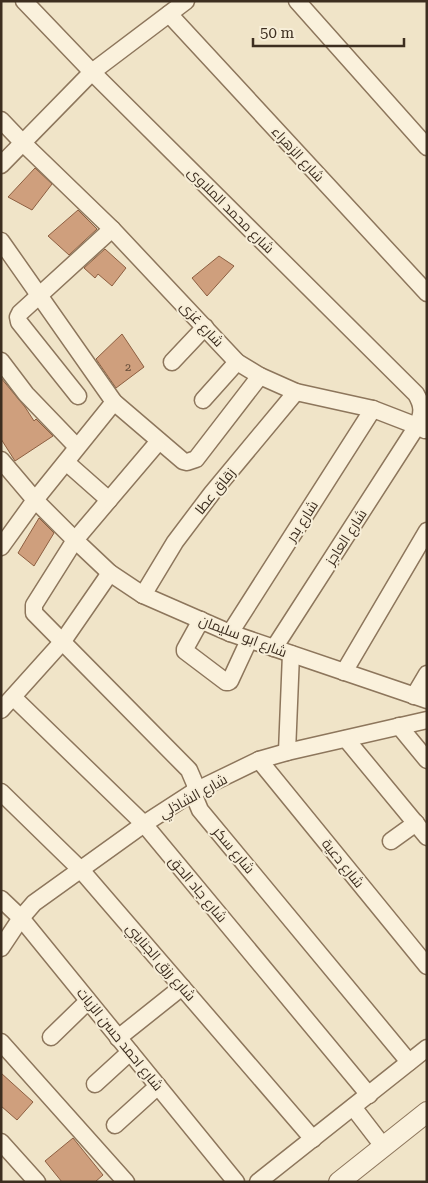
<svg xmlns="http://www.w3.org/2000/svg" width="428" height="1183" viewBox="0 0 428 1183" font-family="'Roboto Serif',Cairo,serif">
<rect width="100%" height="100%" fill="#f0e4c8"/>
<g fill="#cf9f7d" stroke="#8d5f41">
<path d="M 35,168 L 52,184 L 32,210 L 8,197 Z"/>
<path d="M 78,210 L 97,229 L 69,255 L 48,236 Z"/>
<path d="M 105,249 L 126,268 L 112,286 L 98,274 L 95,278 L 84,268 Z"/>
<path d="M 219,256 L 234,266 L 207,296 L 192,278 Z"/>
<path d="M 122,334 L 144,367 L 116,388 L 96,359 Z"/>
<path d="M 1,378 L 25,407 L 34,421 L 36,419 L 53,436 L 15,461 L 1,439 Z"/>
<path d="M 39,518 L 54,533 L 34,566 L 18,553 Z"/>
<path d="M 1,1073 L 33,1102 L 17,1120 L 1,1106 Z"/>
<path d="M 73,1138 L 103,1175 L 95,1182 L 62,1182 L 45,1161 Z"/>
</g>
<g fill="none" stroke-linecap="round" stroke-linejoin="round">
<defs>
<g id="minor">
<path d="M 24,1 L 92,72 L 416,394 C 423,406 423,413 417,426 L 274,648"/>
<path d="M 297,1 L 427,147"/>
<path d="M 169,14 L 427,293"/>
<path d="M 1,120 L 23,143 L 112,229 L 237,362 L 260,376 L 296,392 L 373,409 L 417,426 L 425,430"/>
<path d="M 1,165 L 92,72 L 186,1"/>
<path d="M 1,241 L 114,402 L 183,461 L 187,462 L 196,459 L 260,376"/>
<path d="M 1,361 L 26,394 L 77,447"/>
<path d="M 172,362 L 205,327"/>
<path d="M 78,396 L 19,322 L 18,317 L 20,313 L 112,229"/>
<path d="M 203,400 L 237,362"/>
<path d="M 159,441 L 75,540 L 34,605 L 34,613 L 189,770 L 195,784 L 195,798 L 200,810 L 409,1062"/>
<path d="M 1,460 L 35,500 L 75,540 L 110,573 L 143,595 L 230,633 L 427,700"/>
<path d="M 66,462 L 109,500"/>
<path d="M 1,547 L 35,500 L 114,402"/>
<path d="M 143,595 L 175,542 L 212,493 L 296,392"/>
<path d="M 201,620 L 185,649 L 185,651 L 226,682 L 228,682 L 230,681 L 249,640"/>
<path d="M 230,633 L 373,409"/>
<path d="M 344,672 L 427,531"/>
<path d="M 414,696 L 427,674"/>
<path d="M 13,697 L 144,824 L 369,1095"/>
<path d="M 1,710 L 63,641 L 110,573"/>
<path d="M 399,726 L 427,760"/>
<path d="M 346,739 L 427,837"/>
<path d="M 287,752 L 291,654"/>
<path d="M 259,760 L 427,966"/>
<path d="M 1,792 L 81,870 L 313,1139"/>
<path d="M 391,841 L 416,823"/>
<path d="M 1,899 L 21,918 L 236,1182"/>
<path d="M 1,948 L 21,918 L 34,903 L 144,824 L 195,791 L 259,760 L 287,752 L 427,720"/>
<path d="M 51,1037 L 88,1001"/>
<path d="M 118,1038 L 182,987"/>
<path d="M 1,1042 L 126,1182"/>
<path d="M 95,1084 L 130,1052"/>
<path d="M 353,1107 L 383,1146"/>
<path d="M 115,1125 L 158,1086"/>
<path d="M 1,1142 L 37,1182"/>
<path d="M 258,1182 L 427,1048"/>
</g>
<path id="tertiary" d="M 339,1182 L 427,1112"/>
</defs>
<use href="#minor" stroke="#8d765c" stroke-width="19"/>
<use href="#tertiary" stroke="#8d765c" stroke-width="22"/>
<use href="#minor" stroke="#faf1dc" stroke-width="16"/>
<use href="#tertiary" stroke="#faf1dc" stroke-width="20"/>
</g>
<g text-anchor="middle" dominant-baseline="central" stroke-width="4" stroke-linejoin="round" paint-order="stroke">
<g font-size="11" fill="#624a37">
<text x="128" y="367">2</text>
</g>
<g font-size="14" fill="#3d2e20" stroke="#f7eed8">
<text transform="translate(298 154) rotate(47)">شارع الزهراء</text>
<text transform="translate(231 210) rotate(45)">شارع محمد الملاوى</text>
<text transform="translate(202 324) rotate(47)">شارع غزى</text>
<text transform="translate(215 491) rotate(-51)">زقاق عطا</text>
<text transform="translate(302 521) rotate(-57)">شارع بدر</text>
<text transform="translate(346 537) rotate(-57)">شارع العاجز</text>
<text transform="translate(243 636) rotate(21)">شارع ابو سليمان</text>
<text transform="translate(193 796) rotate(-29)">شارع الشاذلي</text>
<text transform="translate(234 850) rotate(50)">شارع سكر</text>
<text transform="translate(343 863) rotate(51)">شارع دعية</text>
<text transform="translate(198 889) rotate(50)">شارع جاد الحق</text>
<text transform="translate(161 962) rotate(49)">شارع رزق الجنايني</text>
<text transform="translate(120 1039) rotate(51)">شارع احمد حسن الزيات</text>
</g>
</g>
<rect width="428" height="1183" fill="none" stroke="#3d2e20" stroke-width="5"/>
<path d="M253 38v8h151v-8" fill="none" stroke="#3d2e20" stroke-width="2.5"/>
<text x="260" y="38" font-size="15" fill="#3d2e20" stroke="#f7eed8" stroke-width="4" paint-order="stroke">50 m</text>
</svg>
